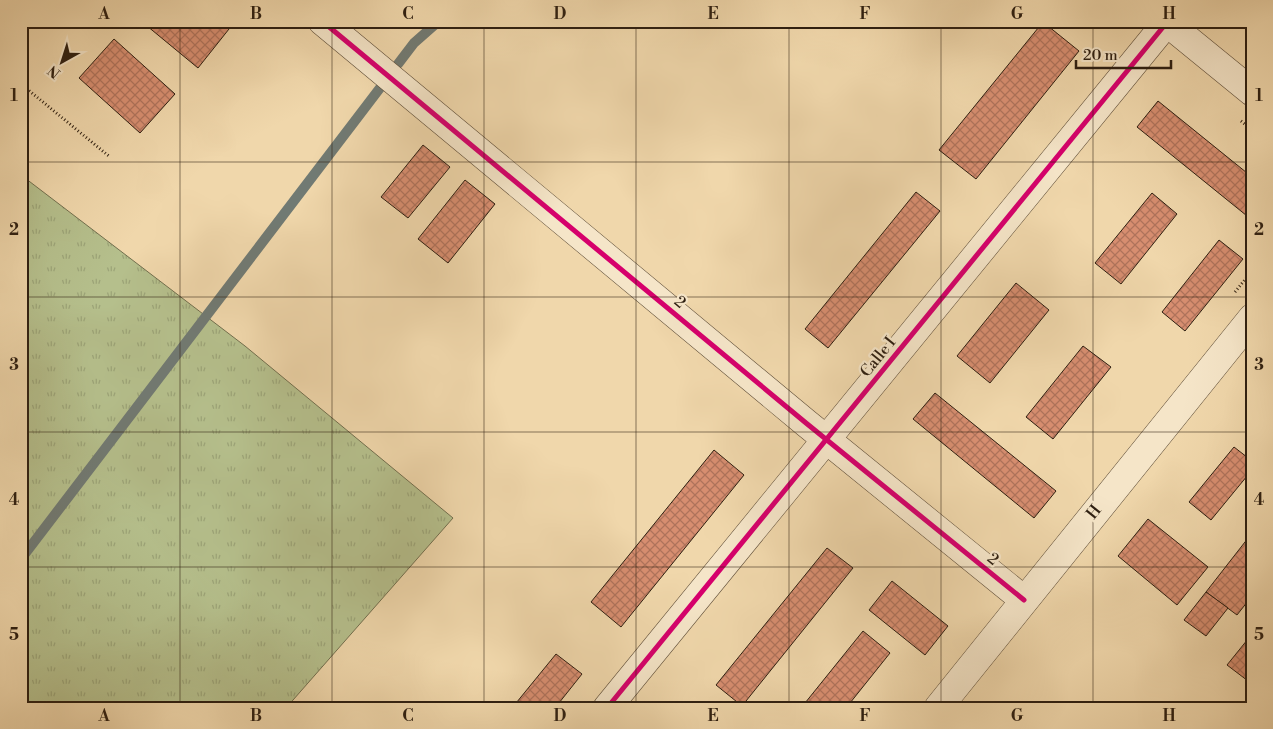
<svg xmlns="http://www.w3.org/2000/svg" width="1273" height="729" viewBox="0 0 1273 729" font-family="'Libre Bodoni',serif">
<defs>
<pattern id="grass-tufts" width="24" height="20" patternUnits="userSpaceOnUse" patternTransform="scale(1.25)"><rect width="24" height="20" fill="#b5bf8c"/><path d="M3 7l-1-3M5 7V3M7 7l1-3M15 17l-1-3M17 17v-4M19 17l1-3" fill="none" stroke="#9ca478"/></pattern>
<pattern id="building-cross-hatch" width="8" height="8" patternUnits="userSpaceOnUse" patternTransform="scale(1.25)"><rect width="8" height="8" fill="#d78e70"/><path d="M0 0l8 8M0 8l8-8" fill="none" stroke="#af735b"/></pattern>
</defs>
<rect width="100%" height="100%" fill="#f0d7ab"/>
<filter id="stains"><feTurbulence type="fractalNoise" baseFrequency=".004" numOctaves="4"/><feColorMatrix values="0 0 0 0 .2 0 0 0 0 .09 0 0 0 0 .02 0 0 0 .5 -.17"/></filter>
<radialGradient id="worn" r=".72"><stop offset=".6" stop-color="#630" stop-opacity="0"/><stop offset="1" stop-color="#630" stop-opacity=".3"/></radialGradient>
<path fill="url(#grass-tufts)" stroke="#726f4e" d="M 21,175 L 245,346 L 453,518 L 286,708 L 21,708 Z"/>
<g fill="none" stroke-linecap="round" stroke-linejoin="round">
<g stroke="#717a73" stroke-width="10">
<path d="M 398,64 L 414,43 L 439,21"/>
<path d="M 21,559 L 380,88"/>
</g>
</g>
<g fill="url(#building-cross-hatch)" stroke="#2e1f11">
<path d="M 141,21 L 219,21 L 229,29 L 198,68 Z"/>
<path d="M 1043,22 L 1079,51 L 976,179 L 939,150 Z"/>
<path d="M 114,39 L 175,94 L 140,133 L 79,78 Z"/>
<path d="M 1158,101 L 1252,177 L 1252,220 L 1137,127 Z"/>
<path d="M 423,145 L 450,167 L 408,218 L 381,197 Z"/>
<path d="M 465,180 L 495,204 L 448,263 L 418,239 Z"/>
<path d="M 916,192 L 940,211 L 828,348 L 805,329 Z"/>
<path d="M 1152,193 L 1177,214 L 1121,284 L 1095,263 Z"/>
<path d="M 1219,240 L 1243,259 L 1185,331 L 1162,312 Z"/>
<path d="M 1016,283 L 1049,310 L 990,383 L 957,356 Z"/>
<path d="M 1083,346 L 1111,367 L 1053,439 L 1026,417 Z"/>
<path d="M 935,393 L 1056,491 L 1034,518 L 913,419 Z"/>
<path d="M 1234,447 L 1252,461 L 1252,470 L 1211,520 L 1189,502 Z"/>
<path d="M 714,450 L 744,475 L 621,627 L 591,602 Z"/>
<path d="M 1148,519 L 1208,567 L 1177,605 L 1118,556 Z"/>
<path d="M 1252,533 L 1252,596 L 1237,615 L 1206,592 Z"/>
<path d="M 827,548 L 853,568 L 742,706 L 716,685 Z"/>
<path d="M 892,581 L 948,626 L 925,655 L 869,610 Z"/>
<path d="M 1206,592 L 1228,608 L 1206,636 L 1184,620 Z"/>
<path d="M 863,631 L 890,653 L 846,708 L 801,708 Z"/>
<path d="M 1252,634 L 1252,684 L 1227,665 Z"/>
<path d="M 556,654 L 582,674 L 555,708 L 512,708 Z"/>
</g>
<g fill="none" stroke-linecap="round" stroke-linejoin="round">
<defs>
<g id="minor">
<path d="M 322,21 L 806,423 L 1024,600"/>
<path d="M 607,708 L 1168,21"/>
<path d="M 938,708 L 1252,318"/>
</g>
<path id="tertiary" d="M 1165,21 L 1252,92"/>
</defs>
<use href="#minor" stroke="#5e4d38" stroke-width="29"/>
<use href="#tertiary" stroke="#5e4d38" stroke-width="29"/>
<g stroke="#2e1f11" stroke-width="3" stroke-dasharray="1 2.5" stroke-linecap="butt">
<path d="M 1119,21 L 1126,27"/>
<path d="M 21,84 L 110,157"/>
<path d="M 1241,121 L 1252,130"/>
<path d="M 1235,292 L 1252,271"/>
<path d="M 571,708 L 577,701"/>
</g>
<use href="#minor" stroke="#f5e5c8" stroke-width="28"/>
<use href="#tertiary" stroke="#f5e5c8" stroke-width="28"/>
<defs>
<g id="cycleway">
<path d="M 322,21 L 806,423 L 1024,600"/>
<path d="M 607,708 L 1168,21"/>
</g>
</defs>
<use href="#cycleway" stroke="#f5e5c8" stroke-width="8"/>
<use href="#cycleway" stroke="#d6006c" stroke-width="5"/>
</g>
<path fill="none" stroke="#2e1f11" stroke-width="1" stroke-opacity="0.55" d="M 180,21 L 180,708M 332,21 L 332,708M 484,21 L 484,708M 636,21 L 636,708M 789,21 L 789,708M 941,21 L 941,708M 1093,21 L 1093,708M 21,162 L 1252,162M 21,297 L 1252,297M 21,432 L 1252,432M 21,567 L 1252,567"/>
<g text-anchor="middle" dominant-baseline="central" stroke-width="4.5" stroke-linejoin="round" paint-order="stroke">
<g font-size="16" fill="#2e1f11" stroke="#f5e5c8">
<text transform="translate(680 302) rotate(40)">2</text>
<text transform="translate(878 357) rotate(-51)">Calle I</text>
<text transform="translate(1094 512) rotate(-51)">H</text>
<text transform="translate(993 559) rotate(39)">2</text>
</g>
</g>
<rect width="1273" height="729" fill="none" stroke="#f0d7ab" stroke-width="55"/>
<g transform="translate(62 62) rotate(219)" stroke="#f5e5c8" stroke-width="4" paint-order="stroke">
<path d="M0-4L9 19L0 12L-9 19Z" fill="#2e1f11"/>
<text y="-8" font-size="14" font-weight="bold" text-anchor="middle" fill="#2e1f11">N</text>
</g>
<path d="M1076 60v8h95v-8" fill="none" stroke="#2e1f11" stroke-width="2.5"/>
<text x="1083" y="60" font-size="15" fill="#2e1f11" stroke="#f5e5c8" stroke-width="4" paint-order="stroke">20 m</text>
<rect x="28" y="28" width="1218" height="674" fill="none" stroke="#2e1f11" stroke-width="2"/>
<g font-size="16" text-anchor="middle" font-weight="bold" fill="#2e1f11">
<text x="104" y="19">A</text>
<text x="256" y="19">B</text>
<text x="408" y="19">C</text>
<text x="560" y="19">D</text>
<text x="713" y="19">E</text>
<text x="865" y="19">F</text>
<text x="1017" y="19">G</text>
<text x="1169" y="19">H</text>
<text x="14" y="101">1</text>
<text x="1259" y="101">1</text>
<text x="14" y="235">2</text>
<text x="1259" y="235">2</text>
<text x="14" y="370">3</text>
<text x="1259" y="370">3</text>
<text x="14" y="505">4</text>
<text x="1259" y="505">4</text>
<text x="14" y="640">5</text>
<text x="1259" y="640">5</text>
<text x="104" y="721">A</text>
<text x="256" y="721">B</text>
<text x="408" y="721">C</text>
<text x="560" y="721">D</text>
<text x="713" y="721">E</text>
<text x="865" y="721">F</text>
<text x="1017" y="721">G</text>
<text x="1169" y="721">H</text>
</g>
<rect width="100%" height="100%" filter="url(#stains)"/>
<rect width="100%" height="100%" fill="url(#worn)"/>
</svg>
